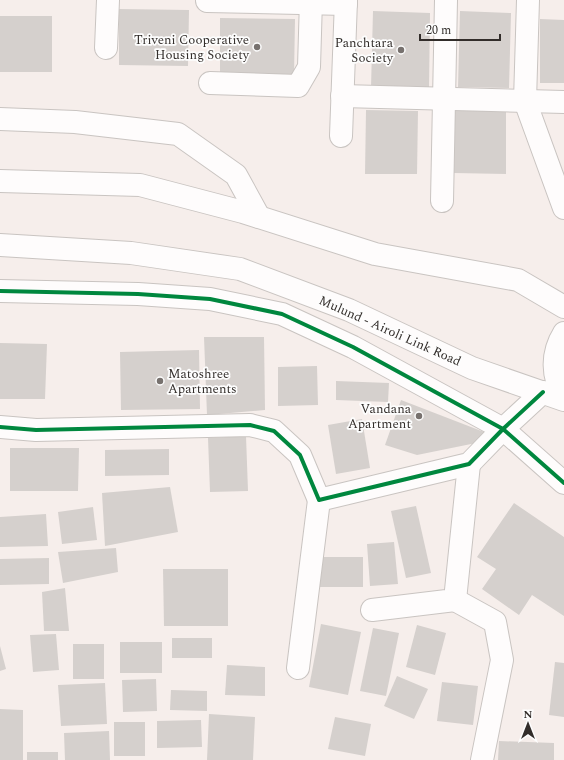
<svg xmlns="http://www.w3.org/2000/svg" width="564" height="760" viewBox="0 0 564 760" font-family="Spectral,serif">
<rect width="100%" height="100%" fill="#f6eeeb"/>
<g fill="#d5d0cd">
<path d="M 119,9 L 189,10 L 188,66 L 119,65 Z"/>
<path d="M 373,11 L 430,13 L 429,89 L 371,88 Z"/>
<path d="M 460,11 L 511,13 L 509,88 L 458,87 Z"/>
<rect x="0" y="16" width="52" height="56"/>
<path d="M 220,18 L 295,19 L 294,75 L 220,75 Z"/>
<path d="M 540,19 L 564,20 L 564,83 L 540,83 Z"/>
<path d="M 455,109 L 506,110 L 506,174 L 454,173 Z"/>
<path d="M 366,110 L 418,111 L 417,174 L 365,174 Z"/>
<path d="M 204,337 L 264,337 L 265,410 L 207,415 Z"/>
<path d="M 0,343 L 47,344 L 45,399 L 0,399 Z"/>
<path d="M 199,350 L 200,409 L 121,410 L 120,352 Z"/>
<path d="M 317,366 L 318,405 L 278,406 L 278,367 Z"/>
<path d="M 336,381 L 389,383 L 388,402 L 336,400 Z"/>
<path d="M 401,400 L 484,432 L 476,443 L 417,455 L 385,445 Z"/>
<path d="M 362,419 L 370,468 L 336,474 L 328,425 Z"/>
<path d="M 246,436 L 248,491 L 210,492 L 208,438 Z"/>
<path d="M 10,448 L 79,448 L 78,491 L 10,491 Z"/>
<path d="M 169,449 L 169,475 L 105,476 L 105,450 Z"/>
<path d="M 170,487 L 178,532 L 105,546 L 102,493 Z"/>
<path d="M 514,503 L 564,537 L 564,616 L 532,595 L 519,615 L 482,589 L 496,569 L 477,557 Z"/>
<path d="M 416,506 L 431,573 L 406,578 L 391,511 Z"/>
<path d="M 93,507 L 97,540 L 62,544 L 58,512 Z"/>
<path d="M 46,514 L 48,546 L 0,547 L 0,517 Z"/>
<path d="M 394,542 L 398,584 L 370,586 L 367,544 Z"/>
<path d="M 116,548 L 118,572 L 63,583 L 58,552 Z"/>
<rect x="320" y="557" width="43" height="30"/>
<path d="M 49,558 L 49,584 L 0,585 L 0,559 Z"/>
<path d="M 163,569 L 228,569 L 228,626 L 164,626 Z"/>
<path d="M 65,588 L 69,631 L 44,631 L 42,592 Z"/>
<path d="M 321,624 L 361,632 L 348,695 L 309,687 Z"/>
<path d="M 417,625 L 446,633 L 435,675 L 406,667 Z"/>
<path d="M 373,628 L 399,633 L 386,696 L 360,691 Z"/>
<path d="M 56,634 L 59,670 L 33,672 L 30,635 Z"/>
<rect x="172" y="638" width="40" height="20"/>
<rect x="120" y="642" width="42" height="31"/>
<rect x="73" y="644" width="31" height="35"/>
<path d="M 0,646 L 6,669 L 0,671 Z"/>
<path d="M 555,662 L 564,663 L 564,717 L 549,715 Z"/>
<path d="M 227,665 L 265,667 L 265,696 L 225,695 Z"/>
<path d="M 397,676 L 428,689 L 414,719 L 384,706 Z"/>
<path d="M 156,679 L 157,711 L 123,712 L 122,680 Z"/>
<path d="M 442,682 L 478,686 L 473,725 L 437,721 Z"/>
<path d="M 105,683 L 107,724 L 61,726 L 58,685 Z"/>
<path d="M 171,690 L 207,691 L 207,711 L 170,710 Z"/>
<path d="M 0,709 L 23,710 L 23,760 L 0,760 Z"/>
<path d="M 209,714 L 255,717 L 253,760 L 207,760 Z"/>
<path d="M 335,717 L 371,724 L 365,756 L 328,749 Z"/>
<path d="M 201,720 L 202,747 L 157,748 L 157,721 Z"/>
<rect x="114" y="722" width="31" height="34"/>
<path d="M 109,731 L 110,760 L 65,760 L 64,733 Z"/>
<path d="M 499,741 L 554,743 L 554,760 L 498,760 Z"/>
<rect x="27" y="752" width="31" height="8"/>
</g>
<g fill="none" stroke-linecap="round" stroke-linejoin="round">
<defs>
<g id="minor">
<path d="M 528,0 L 525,101 L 564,208"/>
<path d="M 207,1 L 346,4"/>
<path d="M 106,48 L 108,0"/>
<path d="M 210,83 L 298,86 L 309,67 L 311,0"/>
<path d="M 342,96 L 564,102"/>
<path d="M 0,119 L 75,122 L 178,134 L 236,175 L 259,217"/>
<path d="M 341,136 L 346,0"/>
<path d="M 442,201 L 446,0"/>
<path d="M 0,291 L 138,294 L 210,299 L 282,314 L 353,347 L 503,429 L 543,392"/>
<path d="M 0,427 L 36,430 L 250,425 L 274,431 L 300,455 L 319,500 L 469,464 L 503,429 L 564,483"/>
<path d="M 455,600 L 495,622 L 502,660 L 482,760"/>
<path d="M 372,610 L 455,600 L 469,464"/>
<path d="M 298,668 L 319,500"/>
</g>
<g id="major">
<path d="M 0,181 L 140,185 L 243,212 L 375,254 L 518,280 L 564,307"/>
<path d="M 0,245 L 131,253 L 240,269 L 349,310 L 472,368 L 564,400"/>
<path d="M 564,333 C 551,354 552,376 564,397"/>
</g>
</defs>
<use href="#minor" stroke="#c9c4c1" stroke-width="24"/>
<use href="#major" stroke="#c9c4c1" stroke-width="24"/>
<use href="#minor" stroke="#fefcfc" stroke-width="22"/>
<use href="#major" stroke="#fefcfc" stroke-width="22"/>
<defs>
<g id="cycleway">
<path d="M 0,291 L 138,294 L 210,299 L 282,314 L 353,347 L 503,429 L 543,392"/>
<path d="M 0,427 L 36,430 L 250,425 L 274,431 L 300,455 L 319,500 L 469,464 L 503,429 L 564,483"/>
</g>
</defs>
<use href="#cycleway" stroke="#fdfdfd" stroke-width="6"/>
<use href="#cycleway" stroke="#00873e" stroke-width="4"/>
</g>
<g fill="#77716e" stroke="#fdfdfd" stroke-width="1.5">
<circle cx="257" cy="47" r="4"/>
<circle cx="401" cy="50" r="4"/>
<circle cx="160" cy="381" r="4"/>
<circle cx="419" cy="416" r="4"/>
</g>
<g text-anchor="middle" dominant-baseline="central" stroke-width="3.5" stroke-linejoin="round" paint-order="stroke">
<g font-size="13" fill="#322d2a" stroke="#fdfdfd" text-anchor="end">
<text x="249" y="40">Triveni Cooperative<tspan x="249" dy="15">Housing Society</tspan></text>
<text x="393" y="43">Panchtara<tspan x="393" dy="15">Society</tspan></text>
<text x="168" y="374" text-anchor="start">Matoshree<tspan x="168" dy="15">Apartments</tspan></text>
<text x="411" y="409">Vandana<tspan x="411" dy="15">Apartment</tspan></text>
</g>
<g font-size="13" fill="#322d2a" stroke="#fdfdfd">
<text transform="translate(390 331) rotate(24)">Mulund - Airoli Link Road</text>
</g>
</g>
<g transform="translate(528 724)" stroke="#fdfdfd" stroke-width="3" paint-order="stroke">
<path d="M0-3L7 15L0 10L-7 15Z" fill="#322d2a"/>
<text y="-6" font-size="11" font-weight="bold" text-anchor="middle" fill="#322d2a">N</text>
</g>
<path d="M420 34v6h80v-6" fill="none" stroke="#322d2a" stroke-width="2"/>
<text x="426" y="34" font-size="12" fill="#322d2a" stroke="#fdfdfd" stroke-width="3" paint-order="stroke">20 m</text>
</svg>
